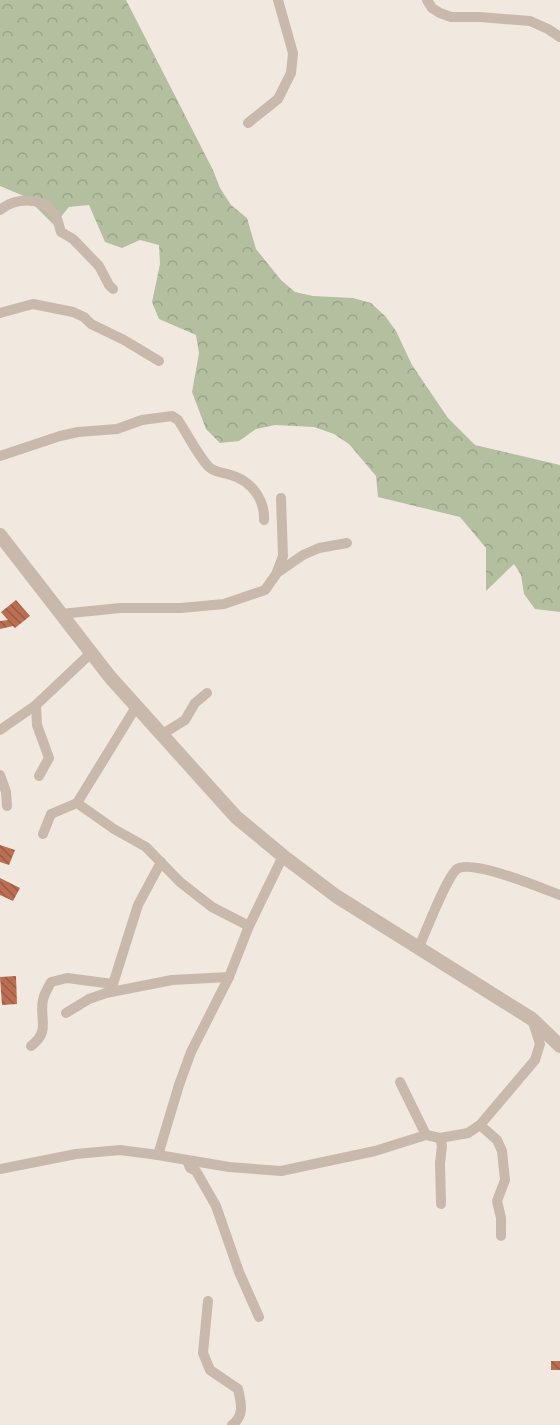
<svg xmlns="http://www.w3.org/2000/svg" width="560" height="1425" viewBox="0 0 560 1425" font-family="Mulish,sans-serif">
<defs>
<pattern id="forest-crowns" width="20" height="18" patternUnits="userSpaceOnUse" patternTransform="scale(1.5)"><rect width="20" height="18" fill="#b4bfa0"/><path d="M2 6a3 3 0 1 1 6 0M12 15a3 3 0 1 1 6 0" fill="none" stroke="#9ba48a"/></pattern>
<pattern id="building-back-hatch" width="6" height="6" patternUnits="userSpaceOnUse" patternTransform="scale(1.5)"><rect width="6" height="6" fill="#bc6e52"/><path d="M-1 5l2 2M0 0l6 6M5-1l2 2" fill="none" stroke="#9a5b44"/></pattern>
</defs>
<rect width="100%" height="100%" fill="#f1e9df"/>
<path fill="url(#forest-crowns)" d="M 0,0 L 126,0 L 213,170 L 220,188 L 231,205 L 247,218 L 256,249 L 281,280 L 295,292 L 313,296 L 353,298 L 371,303 L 385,316 L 396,331 L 412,365 L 448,418 L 475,445 L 560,465 L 560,612 L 535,609 L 524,594 L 521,575 L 514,564 L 486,591 L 486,548 L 460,517 L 378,497 L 376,476 L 349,444 L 334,434 L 314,427 L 275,425 L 256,429 L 239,441 L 220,443 L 206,429 L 192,392 L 199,353 L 196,335 L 159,319 L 152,302 L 160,264 L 159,245 L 140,240 L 122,248 L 105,242 L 89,205 L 69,207 L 54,225 L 26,197 L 0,186 Z"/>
<g fill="url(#building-back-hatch)">
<path d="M 16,600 L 30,616 L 15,628 L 13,626 L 0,629 L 0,621 L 8,620 L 1,612 Z"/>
<path d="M 0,845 L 15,850 L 9,865 L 0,862 Z"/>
<path d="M 0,878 L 20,888 L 13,901 L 0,895 Z"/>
<path d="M 16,976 L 17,1004 L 2,1005 L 0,977 Z"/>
<rect x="551" y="1361" width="9" height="9"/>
</g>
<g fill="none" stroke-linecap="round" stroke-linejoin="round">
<g stroke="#c8b9ac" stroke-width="10">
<path d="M 427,0 L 432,8 L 440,13 L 451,17 L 480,17 L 530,21 L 548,29 L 560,37"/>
<path d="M 248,123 L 278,99 L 291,73 L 293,53 L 278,0"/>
<path d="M 0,210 C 15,198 41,196 54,213 C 58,218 59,226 61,232 L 73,239 L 99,266 L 109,285 L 113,289"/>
<path d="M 0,313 L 33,304 L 73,312 L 84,317 L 91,324 L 124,340 L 159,361"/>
<path d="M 0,456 L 60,436 L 78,432 L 117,429 L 142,420 L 172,416 L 178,420 C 187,433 198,456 209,467 C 215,473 223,472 231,475 C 251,481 265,499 264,520"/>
<path d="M 277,572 L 283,556 L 281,498"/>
<path d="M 61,614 L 120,608 L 181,608 L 224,604 L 265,590 L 277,573 L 303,555 L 319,548 L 347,543"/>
<path d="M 36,705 L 37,725 L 49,758 L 39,776"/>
<path d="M 0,730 L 36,705 L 91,653"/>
<path d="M 161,735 L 185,720 L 195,703 L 207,693"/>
<path d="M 0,775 L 6,792 L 7,806"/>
<path d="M 77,803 L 114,829 L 146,847 L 180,882 L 212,907 L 249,926"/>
<path d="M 43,834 L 51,814 L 77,803 L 136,707"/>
<path d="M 418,949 C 425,934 447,876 457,869 C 473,859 541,888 560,895"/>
<path d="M 66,1013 L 89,999 L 106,993 L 172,980 L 229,977"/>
<path d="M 31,1046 C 51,1031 39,1019 43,1000 C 44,994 48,988 51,982 L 67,978 L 113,984 L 138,905 L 161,862"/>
<path d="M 400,1082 L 426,1135"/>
<path d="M 480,1125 L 497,1140 L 502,1151 L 505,1180 L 497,1201 L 501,1218 L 501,1236"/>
<path d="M 440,1138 L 442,1146 L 440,1163 L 441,1204"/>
<path d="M 158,1155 L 179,1085 L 191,1052 L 229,977 L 249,926 L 283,856"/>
<path d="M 187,1160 L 190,1168 L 196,1171 L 216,1206 L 239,1272 L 259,1317"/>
<path d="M 0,1169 L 76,1154 L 120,1150 L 158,1155 L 229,1167 L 281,1171 L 375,1151 L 426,1135 L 440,1138 L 468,1133 L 480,1125 L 535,1060 L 540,1044 L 533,1022"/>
<path d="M 208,1301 L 203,1353 L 210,1370 L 238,1389 C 241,1403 245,1415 232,1425"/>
</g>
<path stroke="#c8b9ac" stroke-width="14" d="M 0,535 L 110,677 L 236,817 L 283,856 L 336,896 L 532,1019 L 560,1046"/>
</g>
</svg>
